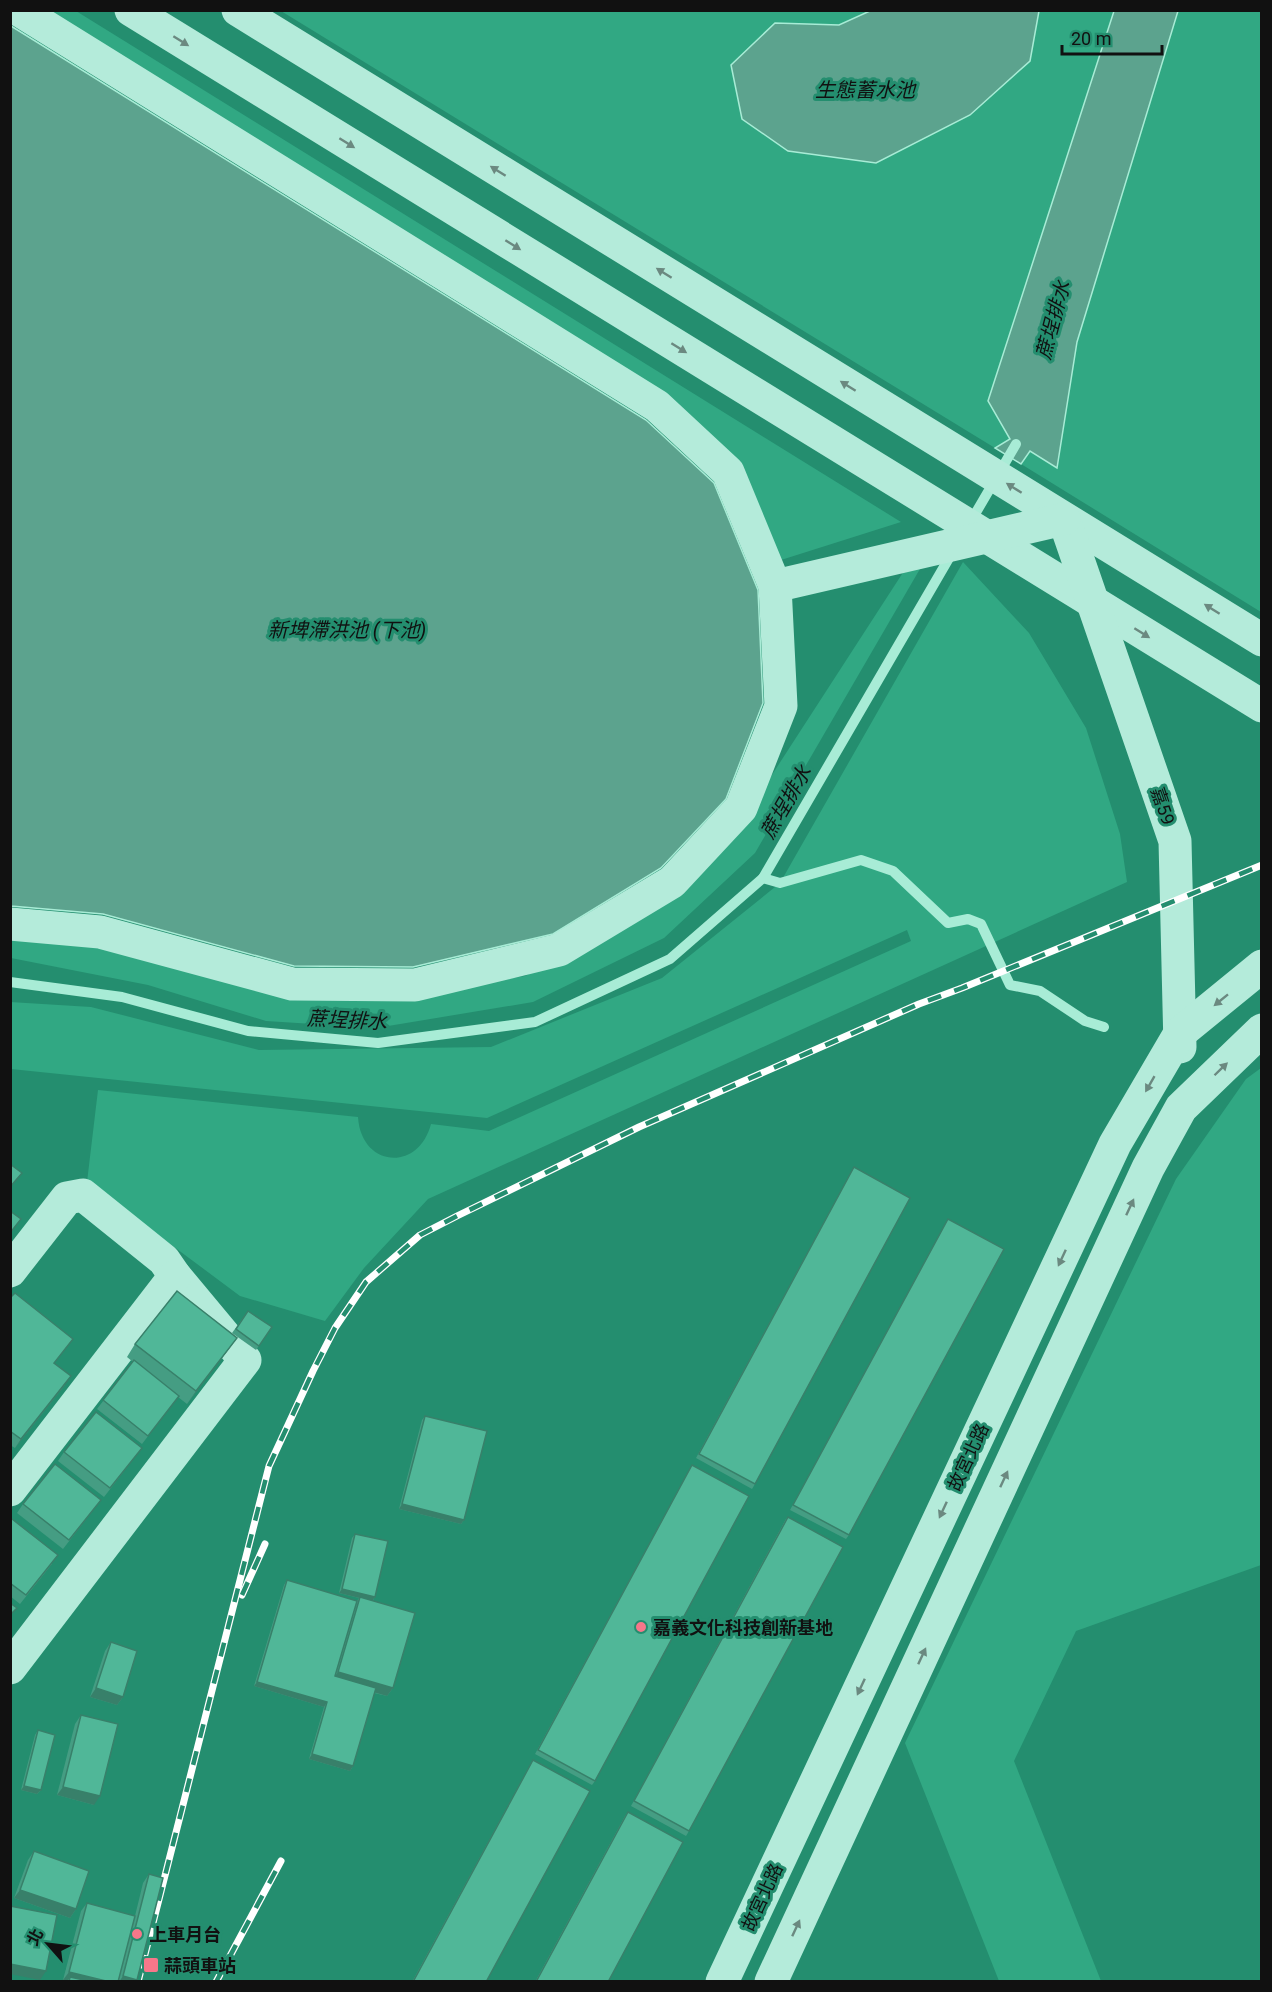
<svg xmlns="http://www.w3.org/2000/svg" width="1272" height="1992" viewBox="0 0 1272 1992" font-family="Roboto,'Noto Sans TC',sans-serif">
<rect width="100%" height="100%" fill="#248e6f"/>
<g fill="#31a883">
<path d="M 47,11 L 76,11 L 901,522 L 781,560 L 741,464 Z"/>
<path d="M 281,11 L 1114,11 L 988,401 L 1010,439 L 995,448 Z"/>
<path d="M 1178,11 L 1261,11 L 1261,612 L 1021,464 L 1030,451 L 1057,467 L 1077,342 Z"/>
<path d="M 926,537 L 935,543 L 755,853 L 664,938 L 533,1002 L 376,1028 L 266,1021 L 148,985 L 11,958 L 10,930 L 375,1000 L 525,976 L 648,915 L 733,835 Z"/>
<path d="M 963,562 L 1029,633 L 1086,728 L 1120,834 L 1127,882 L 428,1199 L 364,1268 L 325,1321 L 240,1296 L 87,1182 L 98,1090 L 358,1117 C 361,1167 418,1173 431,1124 L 489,1131 L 911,941 L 907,930 L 487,1118 L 11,1069 L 10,1002 L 91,1007 L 259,1050 L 491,1047 L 662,978 L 780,883 Z"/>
<path d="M 1261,1068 L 1261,1565 L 1076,1631 L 1014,1761 L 1101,1981 L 999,1981 L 905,1743 L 1176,1179 L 1246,1079 Z"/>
</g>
<g fill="#5ca38e" stroke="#a8ecd6" stroke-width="1.5">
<path d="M 872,10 L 1039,11 L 1030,61 L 970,115 L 876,163 L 788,151 L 742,119 L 731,65 L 775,23 L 839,25 Z"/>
<path d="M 1114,11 L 1178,11 L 1077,342 L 1057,468 L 1030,451 L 1021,464 L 995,448 L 1010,439 L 988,401 Z"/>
<path d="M 11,26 L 646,420 L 714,483 L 758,590 L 763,703 L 726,799 L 661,868 L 553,934 L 413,967 L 294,966 L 103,914 L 11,906 Z"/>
</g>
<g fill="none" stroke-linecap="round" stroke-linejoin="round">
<g stroke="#a8ecd6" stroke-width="10">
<path d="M 971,521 L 1016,444"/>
<path d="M 763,878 L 780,883 L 861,860 L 893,871 L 948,923 L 968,919 L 981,924 L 1010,985 L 1040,991 L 1085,1021 L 1104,1027"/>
<path d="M 10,982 L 122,997 L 248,1031 L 378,1043 L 535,1022 L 670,959 L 763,878 L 952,553"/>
</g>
<g stroke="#b4ebda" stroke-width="33">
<path d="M 131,10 L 1262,706"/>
<path d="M 238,10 L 1262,640"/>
<path d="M 1064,519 L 1175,841 L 1180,1047"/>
<path d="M 775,586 L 1064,519"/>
<path d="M 10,924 L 100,932 L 292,984 L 415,985 L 559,950 L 672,882 L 741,808 L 781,706 L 775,586 L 728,472 L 657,406 L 19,10"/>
<path d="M 10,1271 L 67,1198 L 83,1195 L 164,1260 L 175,1276 L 245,1360 L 10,1668"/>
<path d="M 10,1490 L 175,1276"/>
<path d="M 722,1982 L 1115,1144 L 1180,1033 L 1262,966"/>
<path d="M 771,1982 L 1148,1168 L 1181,1108 L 1262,1030"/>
</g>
<defs>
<g id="rail">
<path d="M 242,1595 L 265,1544"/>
<path d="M 138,1982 L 269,1466 L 313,1371 L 335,1328 L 366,1282 L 420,1235 L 457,1216 L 639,1127 L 919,1004 L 962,988 L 1262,865"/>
<path d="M 216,1982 L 281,1861"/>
</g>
</defs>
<use href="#rail" stroke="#fff" stroke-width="7"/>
<use href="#rail" stroke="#248e6f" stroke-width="4.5" stroke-dasharray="14" stroke-linecap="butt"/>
</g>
<g fill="#459d83">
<path d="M 854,1167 L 755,1484 L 752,1489 L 696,1458 Z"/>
<path d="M 948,1219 L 849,1535 L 846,1539 L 790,1510 Z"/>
<path d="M 10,1298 L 66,1347 L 54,1363 L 65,1385 L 15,1448 L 10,1445 Z"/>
<path d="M 248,1311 L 272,1327 L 256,1350 L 232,1333 Z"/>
<path d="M 237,1338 L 187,1404 L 178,1397 L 142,1444 L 97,1409 L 133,1362 L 127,1357 L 135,1344 Z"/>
<path d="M 425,1416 L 464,1520 L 461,1524 L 399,1509 L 422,1420 Z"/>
<path d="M 64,1452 L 135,1457 L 104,1497 L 58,1461 Z"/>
<path d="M 692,1465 L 595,1781 L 592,1785 L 535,1754 Z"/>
<path d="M 101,1500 L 63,1549 L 17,1513 L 23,1504 Z"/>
<path d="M 787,1517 L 689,1831 L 686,1836 L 631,1806 Z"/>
<path d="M 10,1521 L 52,1564 L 20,1604 L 10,1596 Z"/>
<path d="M 355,1534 L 375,1597 L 373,1600 L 393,1688 L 387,1696 L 374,1693 L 353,1766 L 350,1771 L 309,1759 L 324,1707 L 254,1686 L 284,1585 L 287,1580 L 357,1601 L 359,1598 L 339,1593 L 352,1538 Z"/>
<path d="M 111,1642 L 123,1697 L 117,1705 L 90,1697 L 105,1651 Z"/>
<path d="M 81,1715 L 94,1805 L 57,1795 L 75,1724 Z"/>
<path d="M 38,1730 L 41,1790 L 37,1794 L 21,1790 L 35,1735 Z"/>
<path d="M 533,1760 L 486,1982 L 412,1982 L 530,1765 Z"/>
<path d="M 628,1812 L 608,1982 L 535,1982 L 625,1816 Z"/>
<path d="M 34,1851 L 76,1909 L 70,1918 L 14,1898 L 28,1860 Z"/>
<path d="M 149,1874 L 135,1982 L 67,1982 L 63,1980 L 81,1911 L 87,1903 L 135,1916 L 143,1883 Z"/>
</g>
<g fill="#38806a">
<path d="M 237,1338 L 228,1350 L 187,1404 L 196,1391 Z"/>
<path d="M 71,1376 L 65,1385 L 15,1448 L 21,1439 Z"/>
<path d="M 402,1504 L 464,1520 L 461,1524 L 399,1509 Z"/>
<path d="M 342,1589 L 375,1597 L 372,1601 L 339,1593 Z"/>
<path d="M 338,1672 L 393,1688 L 387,1696 L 332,1680 Z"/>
<path d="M 257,1682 L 327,1702 L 324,1707 L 254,1686 Z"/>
<path d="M 96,1688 L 123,1697 L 117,1705 L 90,1697 Z"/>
<path d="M 312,1754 L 353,1766 L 350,1771 L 309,1759 Z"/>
<path d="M 24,1786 L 41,1790 L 37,1794 L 21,1790 Z"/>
<path d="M 63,1787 L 100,1796 L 94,1805 L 57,1795 Z"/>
<path d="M 20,1890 L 76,1909 L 70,1918 L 14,1898 Z"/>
<path d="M 10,1964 L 46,1971 L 40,1980 L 10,1974 Z"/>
<path d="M 69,1972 L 110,1982 L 69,1982 L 70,1977 L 67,1982 L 63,1980 Z"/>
<path d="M 123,1976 L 137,1980 L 135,1982 L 119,1982 Z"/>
</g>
<g fill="#50b798" stroke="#38806a" stroke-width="1.5">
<path d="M 10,1164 L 22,1173 L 10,1187 Z"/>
<path d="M 854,1167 L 910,1198 L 755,1484 L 699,1454 Z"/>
<path d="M 10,1211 L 21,1219 L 10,1233 Z"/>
<path d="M 948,1219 L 1004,1249 L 849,1535 L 793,1505 Z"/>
<path d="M 177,1291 L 237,1338 L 196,1391 L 135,1344 Z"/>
<path d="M 15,1293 L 73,1339 L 54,1363 L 71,1376 L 21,1439 L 10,1431 L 10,1298 Z"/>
<path d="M 248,1311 L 272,1327 L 259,1346 L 236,1329 Z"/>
<path d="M 134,1360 L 179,1396 L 148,1436 L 103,1400 Z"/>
<path d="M 96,1412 L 142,1448 L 110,1488 L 64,1452 Z"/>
<path d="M 425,1416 L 487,1431 L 464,1520 L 402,1504 Z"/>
<path d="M 55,1464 L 101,1500 L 69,1540 L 23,1504 Z"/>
<path d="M 692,1465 L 749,1496 L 595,1781 L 538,1750 Z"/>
<path d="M 788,1517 L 843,1547 L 689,1831 L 634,1801 Z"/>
<path d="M 12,1519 L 58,1555 L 26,1595 L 10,1583 L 10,1521 Z"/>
<path d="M 355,1534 L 388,1541 L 375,1597 L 342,1589 Z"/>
<path d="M 287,1580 L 357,1601 L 335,1676 L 376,1688 L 353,1766 L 312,1754 L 327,1702 L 257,1682 Z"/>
<path d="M 360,1597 L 415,1613 L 393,1688 L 338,1672 Z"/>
<path d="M 10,1603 L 17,1608 L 10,1615 Z"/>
<path d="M 111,1642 L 137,1651 L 123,1697 L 96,1688 Z"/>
<path d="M 81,1715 L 118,1724 L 100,1796 L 63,1787 Z"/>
<path d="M 38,1730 L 55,1735 L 41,1790 L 24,1786 Z"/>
<path d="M 533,1760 L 590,1791 L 486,1982 L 413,1982 Z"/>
<path d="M 628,1812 L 683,1842 L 608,1982 L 536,1982 Z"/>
<path d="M 34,1851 L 89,1871 L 76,1909 L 20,1890 Z"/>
<path d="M 149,1874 L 163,1878 L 137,1980 L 123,1976 Z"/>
<path d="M 87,1903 L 135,1916 L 118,1982 L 110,1982 L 69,1972 Z"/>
<path d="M 10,1906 L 57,1915 L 46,1971 L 10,1964 Z"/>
<path d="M 70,1977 L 93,1982 L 69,1982 Z"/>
</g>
<defs><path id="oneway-solid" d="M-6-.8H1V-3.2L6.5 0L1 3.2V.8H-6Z" transform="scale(1.5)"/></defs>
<g fill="#6b8980">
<use href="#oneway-solid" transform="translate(181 41) rotate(32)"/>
<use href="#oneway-solid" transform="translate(347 143) rotate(32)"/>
<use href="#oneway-solid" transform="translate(498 171) rotate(-148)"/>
<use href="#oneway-solid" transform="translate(513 245) rotate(32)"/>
<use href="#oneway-solid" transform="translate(664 273) rotate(-148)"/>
<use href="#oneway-solid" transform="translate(679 348) rotate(32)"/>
<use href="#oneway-solid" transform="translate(848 386) rotate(-148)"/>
<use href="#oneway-solid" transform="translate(1014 488) rotate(-148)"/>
<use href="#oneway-solid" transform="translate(1212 609) rotate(-148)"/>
<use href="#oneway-solid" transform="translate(1142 633) rotate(32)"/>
<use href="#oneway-solid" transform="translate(1221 1000) rotate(141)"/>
<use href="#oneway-solid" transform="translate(1221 1069) rotate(-44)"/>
<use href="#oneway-solid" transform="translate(1150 1084) rotate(120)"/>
<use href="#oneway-solid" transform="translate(1130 1207) rotate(-65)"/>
<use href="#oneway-solid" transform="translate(1062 1258) rotate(115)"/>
<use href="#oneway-solid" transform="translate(1004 1479) rotate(-65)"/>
<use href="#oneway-solid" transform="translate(943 1510) rotate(115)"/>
<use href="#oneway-solid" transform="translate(922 1656) rotate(-65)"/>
<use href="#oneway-solid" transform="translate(861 1687) rotate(115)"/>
<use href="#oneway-solid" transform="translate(796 1928) rotate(-65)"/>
</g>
<g fill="#f6778a" stroke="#248e6f" stroke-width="2">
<circle cx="641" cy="1627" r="6"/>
<circle cx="137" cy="1934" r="6"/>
<rect x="143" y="1957" width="16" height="16" rx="3"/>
</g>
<g text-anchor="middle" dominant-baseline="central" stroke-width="6" stroke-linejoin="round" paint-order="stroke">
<g font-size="18" fill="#111" stroke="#248e6f">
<text transform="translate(1163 806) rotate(71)">嘉59</text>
<text transform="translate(968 1457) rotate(-65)">故宮北路</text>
<text transform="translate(762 1897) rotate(-65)">故宮北路</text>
</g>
<g font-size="18" font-weight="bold" fill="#111" stroke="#248e6f" text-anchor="start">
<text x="653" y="1627">嘉義文化科技創新基地</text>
<text x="149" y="1934">上車月台</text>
<text x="164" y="1965">蒜頭車站</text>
</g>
<g font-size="20" font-style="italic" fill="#111" stroke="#248e6f">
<text x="865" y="90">生態蓄水池</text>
<text transform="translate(1053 320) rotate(-75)">蔗埕排水</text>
<text x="347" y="630">新埤滯洪池 (下池)</text>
<text transform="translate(786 802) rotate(-60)">蔗埕排水</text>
<text transform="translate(347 1020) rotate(3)">蔗埕排水</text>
</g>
</g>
<rect width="1272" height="1992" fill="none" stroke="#111111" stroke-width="24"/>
<g transform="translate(48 1944) rotate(298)" stroke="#248e6f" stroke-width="4.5" paint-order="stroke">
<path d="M0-4.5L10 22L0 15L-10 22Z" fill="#111111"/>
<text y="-9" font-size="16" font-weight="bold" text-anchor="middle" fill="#111111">北</text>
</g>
<path d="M1062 45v9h100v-9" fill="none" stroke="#111111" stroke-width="3"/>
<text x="1071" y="45" font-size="18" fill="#111111" stroke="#248e6f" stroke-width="4.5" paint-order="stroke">20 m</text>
</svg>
